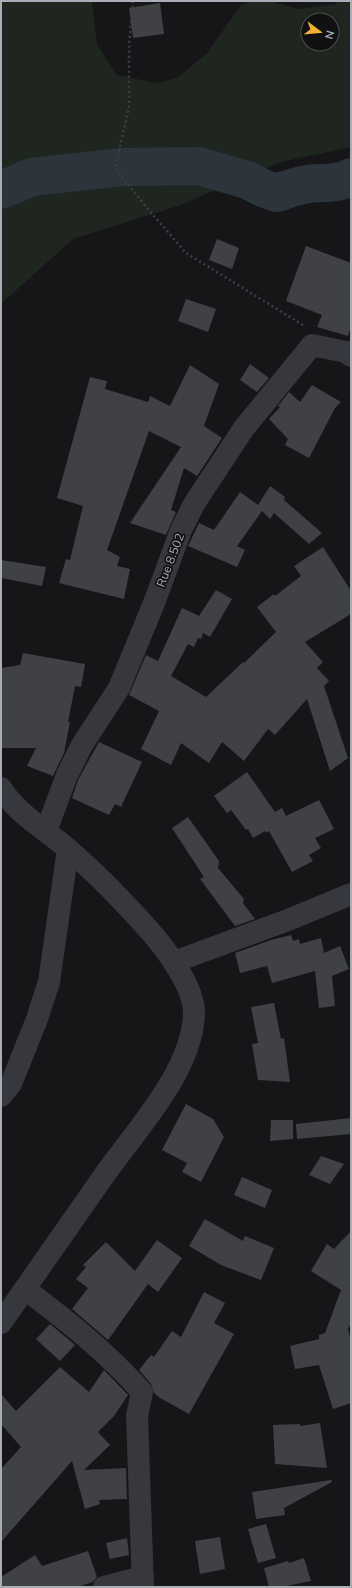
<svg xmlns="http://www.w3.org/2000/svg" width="352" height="1588" viewBox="0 0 352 1588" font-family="Mulish,sans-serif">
<rect width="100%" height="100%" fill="#161618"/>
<path fill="#1e261f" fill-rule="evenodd" d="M 1,1 L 92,1 L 97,45 L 117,75 L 157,83 L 177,78 L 207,53 L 241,5 L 253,1 L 270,1 L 298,9 L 336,4 L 339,1 L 351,1 L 351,147 L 281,162 L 181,205 L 73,239 L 1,304 ZM 308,20 L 332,20 L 332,44 L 308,44 Z"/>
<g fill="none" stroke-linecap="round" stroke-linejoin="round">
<path stroke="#2c353c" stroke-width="38" d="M 1,190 L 32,177 L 123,167 L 199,166 L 247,180 L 265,189 L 277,193 C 287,189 297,186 308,184 C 322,182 338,185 351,177"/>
</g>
<g fill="#404145">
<path d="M 160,3 L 164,34 L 133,38 L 129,8 Z"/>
<path d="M 217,239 L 239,248 L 232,269 L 209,260 Z"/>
<path d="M 306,246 L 351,263 L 351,326 L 348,336 L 317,327 L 322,315 L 286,301 Z"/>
<path d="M 186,299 L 216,309 L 208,332 L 178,321 Z"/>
<path d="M 250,364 L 269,378 L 257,392 L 240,380 Z"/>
<path d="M 190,365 L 219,384 L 204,426 L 222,438 L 197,476 L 184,468 L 171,510 L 176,512 L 166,535 L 130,523 L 181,447 L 149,431 L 107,550 L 120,557 L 117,566 L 130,569 L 124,599 L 59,583 L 66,559 L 70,560 L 83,506 L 57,498 L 90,377 L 107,381 L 105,389 L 148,402 L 150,396 L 170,406 Z"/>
<path d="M 312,385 L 341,402 L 335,408 L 309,458 L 285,445 L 288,439 L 269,419 L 280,407 L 278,406 L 289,392 L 300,402 Z"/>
<path d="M 270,486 L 285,497 L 284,500 L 322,533 L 309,544 L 274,513 L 270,519 L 262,511 L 237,546 L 245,550 L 237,567 L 188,546 L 199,523 L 214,530 L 240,492 L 258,505 Z"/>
<path d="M 323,547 L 351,591 L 351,614 L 305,642 L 323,662 L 317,668 L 329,681 L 324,686 L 348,758 L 330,771 L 307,699 L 275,735 L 268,729 L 244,761 L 222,742 L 209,763 L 181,743 L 171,765 L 141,749 L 159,711 L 129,695 L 146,655 L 158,661 L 182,608 L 199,616 L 216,590 L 232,599 L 210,637 L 203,633 L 201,639 L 198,638 L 194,647 L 188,644 L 171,676 L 206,697 L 243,662 L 244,663 L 276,632 L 257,607 L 274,594 L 275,596 L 301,576 L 294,566 Z"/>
<path d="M 1,560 L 46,567 L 42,586 L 1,578 Z"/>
<path d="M 23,653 L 85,664 L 81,687 L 75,686 L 68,722 L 70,722 L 64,753 L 53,776 L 27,766 L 36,748 L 1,748 L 1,668 L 20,665 Z"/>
<path d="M 99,742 L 142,762 L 121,807 L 115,804 L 109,815 L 72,798 L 78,780 Z"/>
<path d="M 247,772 L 275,812 L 282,808 L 286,816 L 319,800 L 334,829 L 315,838 L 321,848 L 309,855 L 313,861 L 292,872 L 269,831 L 266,833 L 265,831 L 253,838 L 248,829 L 246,830 L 231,810 L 227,813 L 214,796 Z"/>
<path d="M 188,817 L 219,861 L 218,868 L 244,899 L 243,903 L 255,919 L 235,926 L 200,879 L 204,877 L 172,828 Z"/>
<path d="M 291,935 L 293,941 L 299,939 L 300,944 L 321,938 L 324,953 L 340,946 L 349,969 L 332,976 L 335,1006 L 319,1008 L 315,971 L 272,983 L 267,966 L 240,973 L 235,953 L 271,940 Z"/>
<path d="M 274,1003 L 281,1039 L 284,1038 L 290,1082 L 258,1080 L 252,1044 L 258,1043 L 251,1007 Z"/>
<path d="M 186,1104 L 213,1119 L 224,1137 L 201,1182 L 182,1172 L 187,1163 L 162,1150 Z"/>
<path d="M 351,1118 L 351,1134 L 297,1139 L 296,1124 Z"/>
<path d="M 271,1120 L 293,1120 L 293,1139 L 270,1141 Z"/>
<path d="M 321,1156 L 344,1164 L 330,1184 L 309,1175 Z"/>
<path d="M 242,1177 L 272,1190 L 265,1208 L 234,1195 Z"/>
<path d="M 205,1219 L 243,1241 L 245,1236 L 274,1248 L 261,1280 L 221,1265 L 189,1246 Z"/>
<path d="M 351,1231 L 351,1323 L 348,1329 L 351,1343 L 351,1403 L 333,1409 L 319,1365 L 295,1369 L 290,1346 L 319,1339 L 319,1335 L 325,1333 L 341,1290 L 311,1271 L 327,1244 L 334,1249 Z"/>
<path d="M 157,1240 L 182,1258 L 158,1292 L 148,1284 L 108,1340 L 72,1309 L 88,1288 L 76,1279 L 86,1267 L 83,1265 L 106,1242 L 135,1271 Z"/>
<path d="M 204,1292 L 225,1303 L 214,1323 L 234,1334 L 189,1414 L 160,1398 L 154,1393 L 151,1384 L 139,1370 L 151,1355 L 154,1357 L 172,1331 L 181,1337 Z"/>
<path d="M 50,1324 L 75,1345 L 60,1361 L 36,1339 Z"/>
<path d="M 60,1367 L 89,1392 L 104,1370 L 128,1395 L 114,1416 L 98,1432 L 110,1445 L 84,1470 L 126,1468 L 127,1499 L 99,1500 L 100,1504 L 85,1509 L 72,1461 L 1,1542 L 1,1469 L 21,1447 L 1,1424 L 1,1394 L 16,1411 Z"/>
<path d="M 320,1423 L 327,1468 L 275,1464 L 273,1425 L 300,1424 L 300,1426 Z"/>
<path d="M 331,1480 L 332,1482 L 284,1508 L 285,1515 L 256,1519 L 252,1492 Z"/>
<path d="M 266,1524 L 276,1558 L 258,1563 L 248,1529 Z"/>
<path d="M 220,1537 L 225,1569 L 200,1574 L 195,1541 Z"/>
<path d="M 127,1538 L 129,1555 L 110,1559 L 106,1543 Z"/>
<path d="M 88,1551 L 97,1577 L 93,1582 L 78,1587 L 1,1587 L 1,1577 L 35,1555 L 42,1566 Z"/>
<path d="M 304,1558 L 311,1581 L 282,1587 L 269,1587 L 264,1568 L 288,1561 L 289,1563 Z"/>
</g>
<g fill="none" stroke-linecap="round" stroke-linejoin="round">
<path stroke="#3d3f44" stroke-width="2.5" stroke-dasharray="2 3" stroke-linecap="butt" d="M 133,1 L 129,45 L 129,107 L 115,168 L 148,209 L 186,253 L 303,325"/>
<g stroke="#37383d" stroke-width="22">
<path d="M 1,788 C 17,814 45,829 68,849 C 97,874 124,902 149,930 C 166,949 195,988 194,1014 C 192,1072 135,1131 103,1177 C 69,1225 35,1274 1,1323"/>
<path d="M 46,831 L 67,775 L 82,745 L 119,688 L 154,603 L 181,530 L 194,504 L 244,428 L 312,345 L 346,352 L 351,356"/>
<path d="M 174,962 L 288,920 L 351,894"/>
<path d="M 1,1096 L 11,1084 L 37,1019 L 49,982 L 68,849"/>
<path d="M 25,1289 C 66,1320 108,1353 142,1392 L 137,1416 L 143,1587"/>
<path d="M 104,1587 L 143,1577"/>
</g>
</g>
<g text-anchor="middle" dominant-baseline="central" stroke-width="3.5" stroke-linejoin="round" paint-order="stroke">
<g font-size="12" fill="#a8adb8" stroke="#111113">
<text transform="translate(170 560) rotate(-69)">Rue 8.502</text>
</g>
</g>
<rect width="352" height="1588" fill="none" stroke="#a8adb8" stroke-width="4"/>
<g transform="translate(320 32) rotate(106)"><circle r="19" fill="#111113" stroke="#4d4f55"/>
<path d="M0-3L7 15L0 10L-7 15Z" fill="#f2b134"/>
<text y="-6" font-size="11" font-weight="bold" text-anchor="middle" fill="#a8adb8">N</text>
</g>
</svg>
